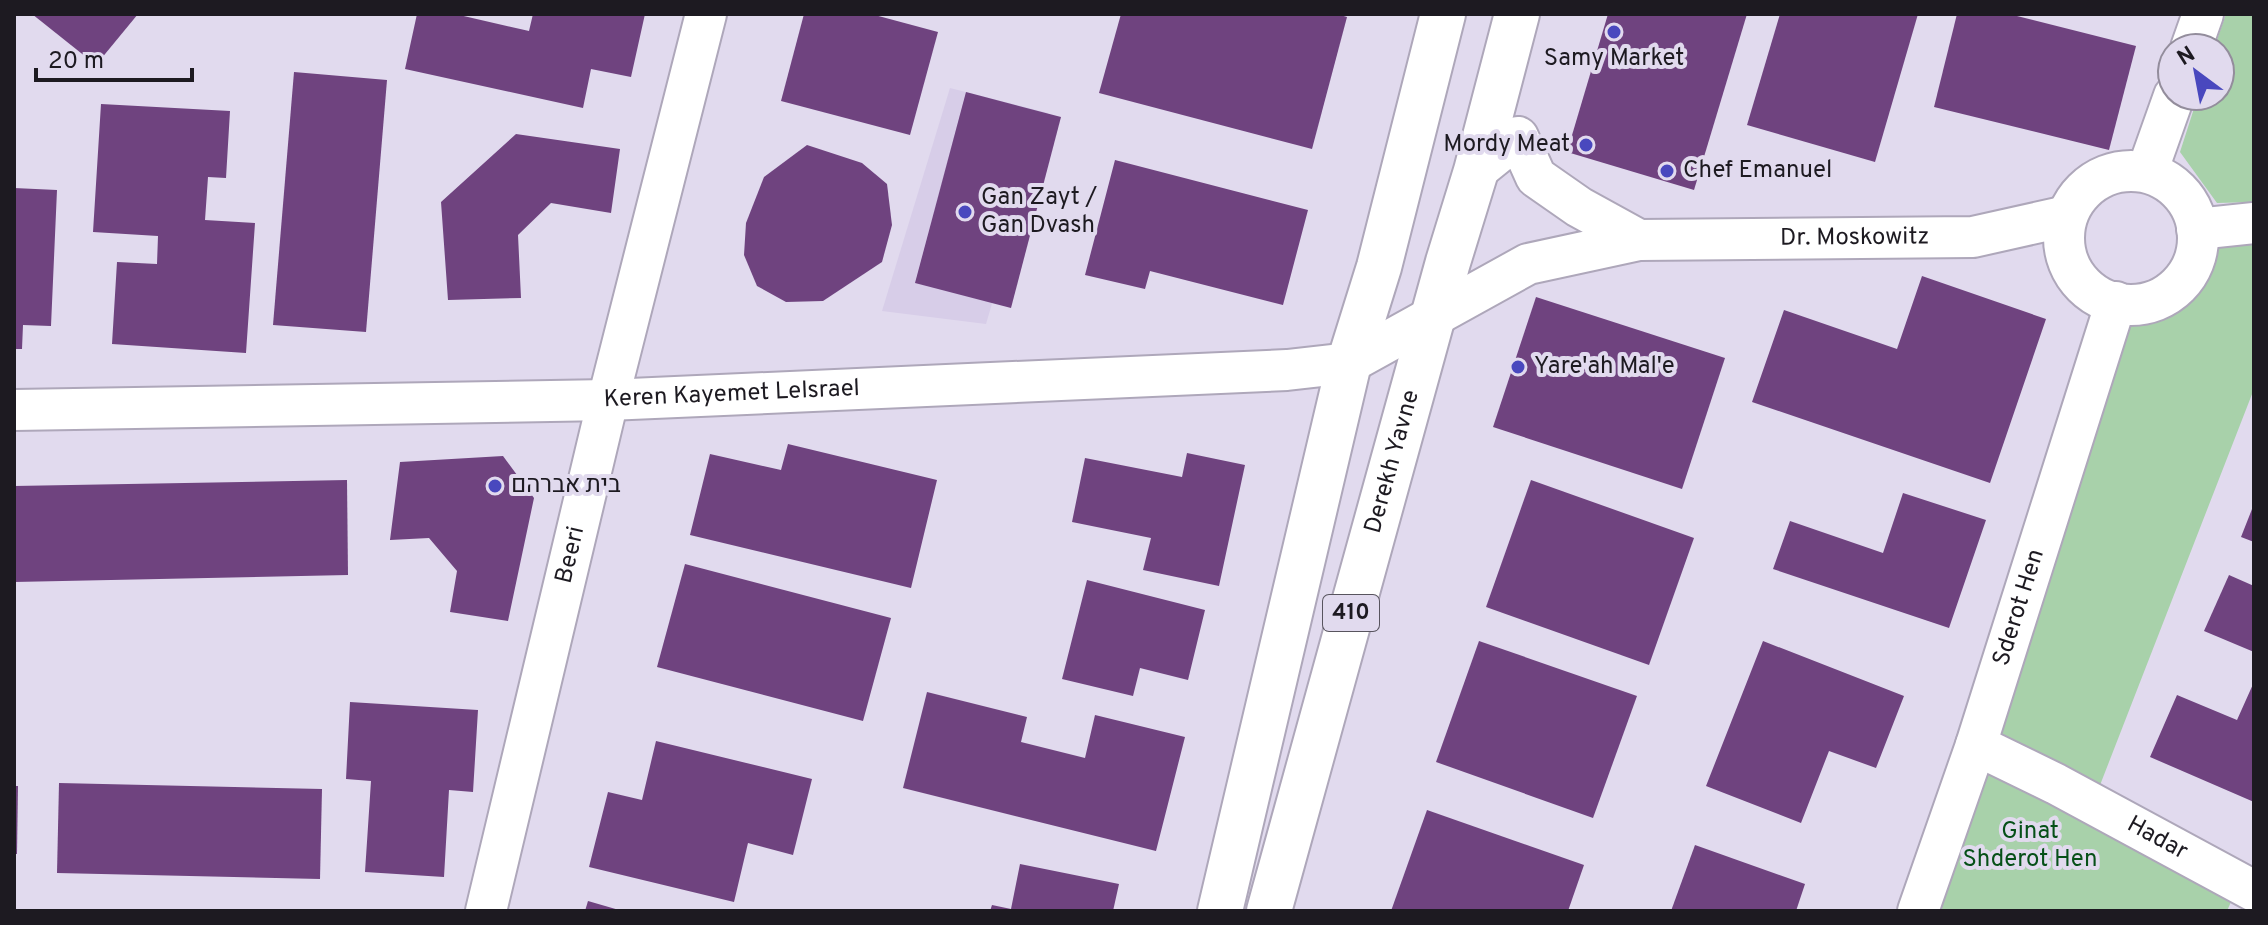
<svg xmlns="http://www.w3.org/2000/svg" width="2268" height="925" viewBox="0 0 2268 925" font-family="Overpass,Heebo,sans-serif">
<rect width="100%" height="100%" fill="#e1daee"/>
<path fill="#d7cde8" d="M 950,88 L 1048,113 L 986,324 L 882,311 Z"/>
<g fill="#a8d1aa">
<path d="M 2226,14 L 2254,14 L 2254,202 L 2217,203 L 2180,152 L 2198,96 L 2220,96 L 2220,48 L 2214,48 Z"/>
<path d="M 2214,239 L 2254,240 L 2254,389 L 2095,798 L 1994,748 L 2115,328 L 2171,312 L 2199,281 Z"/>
<path d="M 1990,760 L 2234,895 L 2227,911 L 1935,911 Z"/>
</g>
<g fill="#6f437f">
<path d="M 32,14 L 138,14 L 96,65 Z"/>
<path d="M 417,14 L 455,14 L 529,31 L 533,14 L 645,14 L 631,77 L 591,69 L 583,108 L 405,69 Z"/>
<path d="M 804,14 L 871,14 L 938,32 L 910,135 L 781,101 Z"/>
<path d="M 1121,14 L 1337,14 L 1347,17 L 1312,149 L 1099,93 Z"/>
<path d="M 1608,14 L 1747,14 L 1694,190 L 1567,152 Z"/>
<path d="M 1780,14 L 1918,14 L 1875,162 L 1747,125 Z"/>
<path d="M 1957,14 L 2009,14 L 2136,46 L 2109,150 L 1934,107 Z"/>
<path d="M 294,72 L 387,80 L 366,332 L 273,325 Z"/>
<path d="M 966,92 L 1061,117 L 1011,308 L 915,283 Z"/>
<path d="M 101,104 L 230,111 L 226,178 L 208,177 L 205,220 L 255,223 L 246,353 L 112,344 L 117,262 L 157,264 L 158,236 L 93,232 Z"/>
<path d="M 516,134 L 620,149 L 611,213 L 551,203 L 518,235 L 521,298 L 448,300 L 441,202 Z"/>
<path d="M 807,145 L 862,163 L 887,184 L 892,225 L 882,262 L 823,301 L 786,302 L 757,286 L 744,255 L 746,223 L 764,177 Z"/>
<path d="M 1115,160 L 1308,210 L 1283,305 L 1150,271 L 1145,289 L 1085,275 Z"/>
<path d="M 14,188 L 57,190 L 51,326 L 23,325 L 22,349 L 14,349 Z"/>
<path d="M 1922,276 L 2046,319 L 1990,483 L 1752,402 L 1784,310 L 1897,349 Z"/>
<path d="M 1536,297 L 1725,358 L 1682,489 L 1493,427 Z"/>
<path d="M 788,444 L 937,480 L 911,588 L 690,535 L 710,454 L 781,470 Z"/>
<path d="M 1187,453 L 1245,465 L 1219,586 L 1143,570 L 1151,538 L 1072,522 L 1085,458 L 1182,477 Z"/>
<path d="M 503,456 L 534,498 L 508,621 L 450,612 L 457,571 L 429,538 L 390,540 L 400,462 Z"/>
<path d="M 347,480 L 348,575 L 14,582 L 14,486 Z"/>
<path d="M 1531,480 L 1694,538 L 1649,665 L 1486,607 Z"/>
<path d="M 1903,493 L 1986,520 L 1949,628 L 1773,569 L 1790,521 L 1883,553 Z"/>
<path d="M 2254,504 L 2254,542 L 2241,537 Z"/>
<path d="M 685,564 L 891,618 L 863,721 L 657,667 Z"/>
<path d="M 2229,575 L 2254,586 L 2254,652 L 2204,631 Z"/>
<path d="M 1087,580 L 1205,610 L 1188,680 L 1140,668 L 1133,696 L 1062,679 Z"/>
<path d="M 1479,641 L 1637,696 L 1593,818 L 1436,762 Z"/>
<path d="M 1763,641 L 1904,696 L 1876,768 L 1829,751 L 1801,823 L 1706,786 Z"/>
<path d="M 2254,682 L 2254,802 L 2150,757 L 2177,695 L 2237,720 Z"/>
<path d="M 927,692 L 1027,717 L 1021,742 L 1085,758 L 1095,715 L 1185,737 L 1156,851 L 903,788 Z"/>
<path d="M 350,702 L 478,710 L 473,792 L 449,790 L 444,877 L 365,872 L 371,781 L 346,779 Z"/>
<path d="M 656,741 L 812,779 L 793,855 L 748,843 L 734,902 L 589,867 L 608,792 L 642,800 Z"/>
<path d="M 59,783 L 322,789 L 320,879 L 57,873 Z"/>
<path d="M 14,786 L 18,786 L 17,854 L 14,854 Z"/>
<path d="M 1427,810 L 1584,865 L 1568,911 L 1391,911 Z"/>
<path d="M 1695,845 L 1805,884 L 1796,911 L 1671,911 Z"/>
<path d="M 1020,864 L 1119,884 L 1113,911 L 990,911 L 992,905 L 1011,909 Z"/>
<path d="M 588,901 L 619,910 L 619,911 L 585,911 Z"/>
</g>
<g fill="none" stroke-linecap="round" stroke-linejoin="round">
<defs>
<g id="street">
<path d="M 2191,48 L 2203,14"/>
<path d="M 1476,171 L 1518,137 L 1536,177 L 1579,207 L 1639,240"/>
<circle cx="2131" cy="238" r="67"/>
<path d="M 2147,172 L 2174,96"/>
<path d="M 2197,229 L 2254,223"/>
<path id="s1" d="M 14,410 L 608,400 L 1287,370 L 1349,363 L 1528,264 L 1639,240 L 1973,237 L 2067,216"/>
<path id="s2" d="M 1976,745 L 2056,784 L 2254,891"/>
<path id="s3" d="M 486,911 L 608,400 L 706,14"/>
<path id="s4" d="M 1918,911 L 1976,745 L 2116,302"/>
</g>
<g id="primary">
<path d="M 1220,911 L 1349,363 L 1379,267 L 1443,14"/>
<path id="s5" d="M 1269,911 L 1448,262 L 1476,171 L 1517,14"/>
</g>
</defs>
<use href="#street" stroke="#aea7ba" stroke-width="44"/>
<use href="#primary" stroke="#aea7ba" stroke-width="48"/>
<use href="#street" stroke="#fff" stroke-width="40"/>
<use href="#primary" stroke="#fff" stroke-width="44"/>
</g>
<g fill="#4948be" stroke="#e1daee" stroke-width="3">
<circle cx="1614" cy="32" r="8"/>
<circle cx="1586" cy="145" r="8"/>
<circle cx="1667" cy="171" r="8"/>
<circle cx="965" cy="212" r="8"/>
<circle cx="1518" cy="367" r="8"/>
<circle cx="495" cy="486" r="8"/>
</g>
<g text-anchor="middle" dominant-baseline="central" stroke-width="8" stroke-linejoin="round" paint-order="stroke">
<rect fill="#e1daee" stroke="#58545e" stroke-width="2" x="1323" y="595" width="56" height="36" rx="6"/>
<g font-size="22" font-weight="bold" fill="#1d1a21">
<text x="1351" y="613">410</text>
</g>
<g font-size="24" fill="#1d1a21" stroke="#e1daee" text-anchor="start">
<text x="1614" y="59" text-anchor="middle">Samy Market</text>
<text x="1570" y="145" text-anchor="end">Mordy Meat</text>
<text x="1683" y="171">Chef Emanuel</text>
<text x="981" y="198">Gan Zayt /<tspan x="981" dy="28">Gan Dvash</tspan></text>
<text x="1534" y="367">Yare'ah Mal'e</text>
<text x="511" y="486">בית אברהם</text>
</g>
<g font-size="24" fill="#1d1a21" stroke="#e1daee">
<text stroke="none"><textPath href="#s1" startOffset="1870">Dr. Moskowitz</textPath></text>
<text stroke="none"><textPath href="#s1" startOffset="718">Keren Kayemet LeIsrael</textPath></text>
<text stroke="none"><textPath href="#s5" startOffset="466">Derekh Yavne</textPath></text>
<text stroke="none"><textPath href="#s3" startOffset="366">Beeri</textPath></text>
<text stroke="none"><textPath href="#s4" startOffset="320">Sderot Hen</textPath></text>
<text stroke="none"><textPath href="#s2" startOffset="204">Hadar</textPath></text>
</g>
<g font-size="24" fill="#065018" stroke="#e1daee">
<text x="2030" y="832">Ginat<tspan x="2030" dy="28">Shderot Hen</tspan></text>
</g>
</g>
<rect width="2268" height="925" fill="none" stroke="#1d1a21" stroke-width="32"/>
<g transform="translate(2196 72) rotate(328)"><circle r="38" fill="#e1daee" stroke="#938d9c" stroke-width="2"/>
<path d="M0-6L14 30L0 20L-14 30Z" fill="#4948be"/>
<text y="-12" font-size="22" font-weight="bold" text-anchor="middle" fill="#1d1a21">N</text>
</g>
<path d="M36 68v12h156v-12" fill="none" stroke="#1d1a21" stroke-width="4"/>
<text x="48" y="68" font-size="24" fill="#1d1a21" stroke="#e1daee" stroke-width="6" paint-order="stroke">20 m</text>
</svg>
